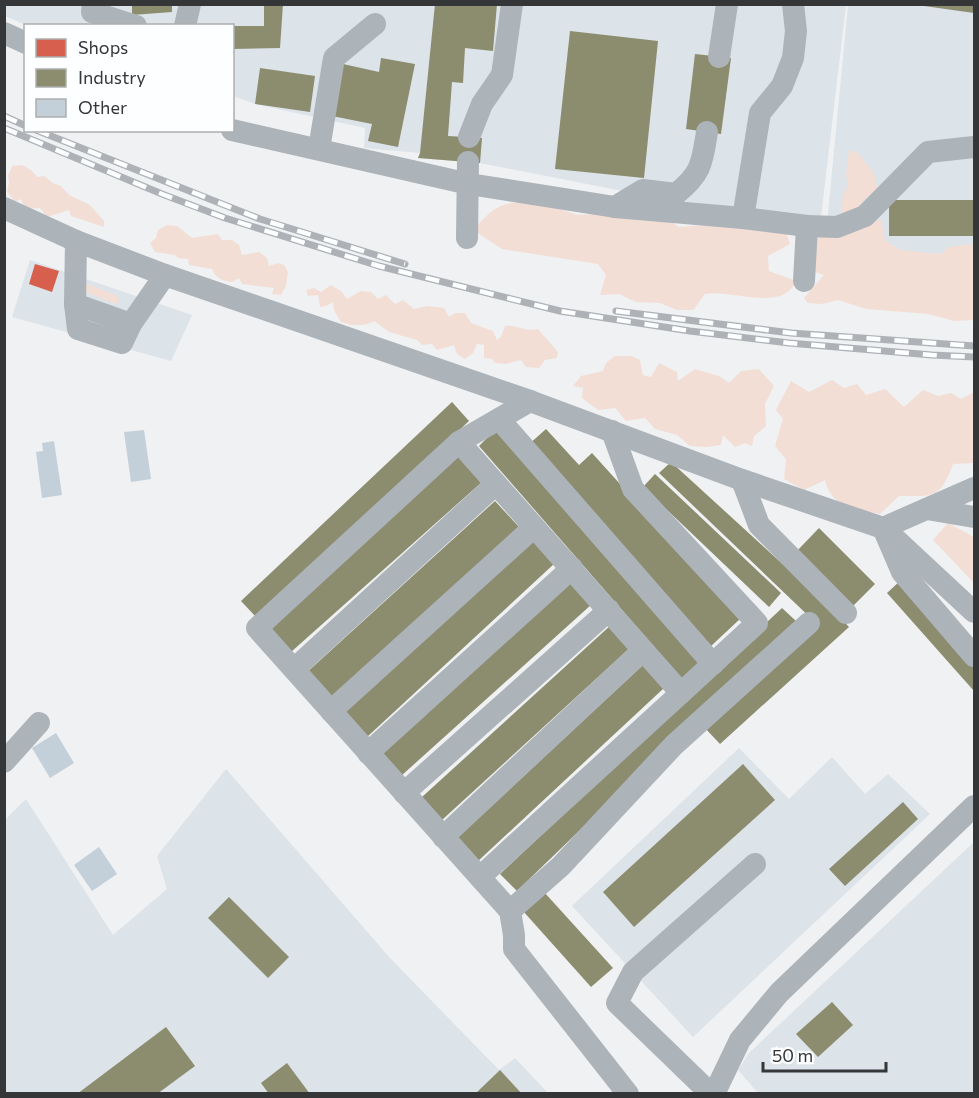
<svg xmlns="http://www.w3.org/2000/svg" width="979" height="1098" viewBox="0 0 979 1098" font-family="Commissioner,sans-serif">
<rect width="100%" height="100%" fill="#eff1f3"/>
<g fill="#dce3e9">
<path d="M 4,5 L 846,5 L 821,217 L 755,210 L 739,202 L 725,211 L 480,163 L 418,158 L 420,153 L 364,148 L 365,128 L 255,104 L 233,96 L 232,26 L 26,25 L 5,16 Z"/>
<path d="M 848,5 L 974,5 L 974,266 L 823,266 Z"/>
<path d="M 30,260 L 192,315 L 171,361 L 12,317 Z"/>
<path d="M 739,748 L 789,799 L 832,757 L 865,794 L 888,774 L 930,814 L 693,1037 L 572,906 Z"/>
<path d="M 226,769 L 390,958 L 499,1070 L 515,1058 L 548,1093 L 5,1093 L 4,821 L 26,799 L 113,935 L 167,889 L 157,856 Z"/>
<path d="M 974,842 L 974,1093 L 758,1093 L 738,1070 L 749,1053 Z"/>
</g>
<g fill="#f3ded5">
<path d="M 849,150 L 857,152 L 874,173 L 877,188 L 862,202 L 857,225 L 871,223 L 881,219 L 885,240 L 900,250 L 941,254 L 948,247 L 974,244 L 974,320 L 954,321 L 928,314 L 866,309 L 838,300 L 822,304 L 808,303 L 804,298 L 824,275 L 811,271 L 808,236 L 843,225 L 841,211 L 843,194 L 848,186 L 846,175 Z"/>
<path d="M 22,165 L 31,170 L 37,177 L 44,176 L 53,183 L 61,186 L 69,195 L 90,205 L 104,221 L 104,227 L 71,216 L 69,210 L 47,217 L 40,208 L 25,209 L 21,199 L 15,202 L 7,191 L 9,183 L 8,176 L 12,166 Z"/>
<path d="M 534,201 L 578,215 L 622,212 L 666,218 L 679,227 L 720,224 L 786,232 L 790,244 L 768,256 L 769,271 L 796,281 C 782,313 732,289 705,294 L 693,310 L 677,310 L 660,303 L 636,302 L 619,294 L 600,295 L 606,275 L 598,264 L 502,249 L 473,230 C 498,203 498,204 534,201 Z"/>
<path d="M 167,225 L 177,226 L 192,238 L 218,234 L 222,240 L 232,240 L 239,245 L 242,255 L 259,252 L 267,258 L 269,266 L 278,263 L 284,265 L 288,272 L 286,286 L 281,295 L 272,294 L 274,288 L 242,284 L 239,278 L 232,282 C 223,281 216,279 212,269 L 189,265 L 188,259 L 178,258 L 175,255 L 155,252 L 150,243 L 156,238 L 158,230 Z"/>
<path d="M 80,281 L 118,296 L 119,302 L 116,304 L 78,289 Z"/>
<path d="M 331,285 L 342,292 L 347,299 L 361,291 L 371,292 L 378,299 L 386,295 L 395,304 L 403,300 L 414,309 L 427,306 L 444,308 L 449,317 L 455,313 L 465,313 L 471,323 L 493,331 L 497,340 L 501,337 L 505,326 C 518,324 522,332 538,329 L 558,352 L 557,358 L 545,360 L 539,368 L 526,367 L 521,360 L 506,364 L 495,363 L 492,359 L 484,358 L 484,345 L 477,344 L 473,353 L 465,359 L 457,354 L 454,345 L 437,350 L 432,344 L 422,345 L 417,340 L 389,332 L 374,321 C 364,327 353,326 341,322 L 334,310 L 333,302 L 326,306 L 320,307 L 318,295 L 308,296 L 306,290 L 314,288 L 321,292 Z"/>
<path d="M 615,356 L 632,356 L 640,360 L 643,375 L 651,377 L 659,363 L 677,372 L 678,381 L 695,369 L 719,376 L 729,383 L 741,371 L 759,369 L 774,386 L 765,404 L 766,426 L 754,436 L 752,446 L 745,443 L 735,447 L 723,435 L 721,445 L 707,447 L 690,446 L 677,435 L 655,429 L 645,418 L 626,421 L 615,408 L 598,410 L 582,398 L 583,388 L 573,386 L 581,376 L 603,371 L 606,363 Z"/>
<path d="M 832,380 L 844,388 L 857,384 L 866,395 L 885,389 L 904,407 L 923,390 L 938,396 L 951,393 L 961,399 L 974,392 L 974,463 L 953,464 C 940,499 934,496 899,496 L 880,514 C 855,508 832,509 825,480 L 804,490 L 784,479 L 786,459 L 775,446 L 783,419 L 776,410 L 791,381 L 809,392 Z"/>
<path d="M 948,523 L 974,537 L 974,583 L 933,540 Z"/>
</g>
<path fill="#d6604d" d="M 35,264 L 59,271 L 52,292 L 29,284 Z"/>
<g fill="#8c8c6e">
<path d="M 132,4 L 172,4 L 172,12 L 132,15 Z"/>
<path d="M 264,4 L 283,4 L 280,48 L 232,49 L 232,26 L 264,26 Z"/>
<path d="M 435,4 L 497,4 L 493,51 L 465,48 L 463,83 L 452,82 L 448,136 L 482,138 L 480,163 L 418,158 L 420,153 Z"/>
<path d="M 924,4 L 974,4 L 974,13 L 924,6 Z"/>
<path d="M 570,31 L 658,41 L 644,178 L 555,169 Z"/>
<path d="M 695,54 L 731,58 L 721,134 L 686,129 Z"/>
<path d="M 381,58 L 415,64 L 398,147 L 368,141 L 372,124 L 332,116 L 343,64 L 379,72 Z"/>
<path d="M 260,68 L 315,76 L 310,112 L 255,104 Z"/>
<rect x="889" y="200" width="85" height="36"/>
<path d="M 452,402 L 469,421 L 258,619 L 241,601 Z"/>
<path d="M 496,429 L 702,663 L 684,681 L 479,446 Z"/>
<path d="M 546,429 L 579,465 L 592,453 L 741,618 L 710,647 L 527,446 Z"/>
<path d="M 458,455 L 482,482 L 291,652 L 268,626 Z"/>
<path d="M 671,462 L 833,610 L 849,627 L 720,744 L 704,727 L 817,624 L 659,473 Z"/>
<path d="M 655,474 L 781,593 L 769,607 L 643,487 Z"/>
<path d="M 495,501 L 519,527 L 328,700 L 305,674 Z"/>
<path d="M 819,528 L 875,584 L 852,607 L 796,552 Z"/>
<path d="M 531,537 L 555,563 L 367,737 L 343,711 Z"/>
<path d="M 570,579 L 592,604 L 401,776 L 379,752 Z"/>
<path d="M 900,581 L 974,665 L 974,691 L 887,593 Z"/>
<path d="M 782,608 L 796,621 L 517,891 L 500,874 Z"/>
<path d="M 611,625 L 631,647 L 442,820 L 422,797 Z"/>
<path d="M 643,665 L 664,688 L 477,862 L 456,839 Z"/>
<path d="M 743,764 L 775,800 L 634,927 L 603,892 Z"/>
<path d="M 903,802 L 918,819 L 845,886 L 829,869 Z"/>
<path d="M 544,892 L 613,968 L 591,987 L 523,911 Z"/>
<path d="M 229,897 L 289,957 L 268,978 L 208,918 Z"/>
<path d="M 832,1002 L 853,1025 L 818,1057 L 796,1034 Z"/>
<path d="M 166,1027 L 195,1066 L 157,1094 L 77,1094 Z"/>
<path d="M 287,1063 L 310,1094 L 269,1094 L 261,1083 Z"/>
<path d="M 500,1070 L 522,1094 L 475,1094 Z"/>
</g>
<g fill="#c3cfd9">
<path d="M 144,430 L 151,479 L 131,482 L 124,432 Z"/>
<path d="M 54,441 L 62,495 L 42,498 L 36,452 L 43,451 L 42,443 Z"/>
<path d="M 56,733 L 74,763 L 50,778 L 32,748 Z"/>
<path d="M 99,847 L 117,874 L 92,891 L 74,865 Z"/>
</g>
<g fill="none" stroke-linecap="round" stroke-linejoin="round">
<g stroke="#acb3b9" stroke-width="22">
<path d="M 93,4 L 92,12 L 136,26"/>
<path d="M 185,26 L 190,4"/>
<path d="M 4,33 L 26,43"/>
<path d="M 719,57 L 727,4"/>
<path d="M 232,130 L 469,184 L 615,207 L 743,218 L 807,226 L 804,281"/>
<path d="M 469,137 L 482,104 L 502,75 L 512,4"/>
<path d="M 319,149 L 334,58 L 375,24"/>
<path d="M 615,207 L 643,190 L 676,194 C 702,173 702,163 707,132"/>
<path d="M 4,208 L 76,241 L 165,275 L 530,401 L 742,480 L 883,528 L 974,488"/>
<path d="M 743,218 L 760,113 L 782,86 L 793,58 L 796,31 L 793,4"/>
<path d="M 807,226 L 837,227 L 865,216 L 928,152 L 974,147"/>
<path d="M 467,238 L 468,162"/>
<path d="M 76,241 L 75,304 L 131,324 L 165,275"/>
<path d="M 75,304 L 78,329 L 122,343 L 131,324"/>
<path d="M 530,401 L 459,442 L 257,628 L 510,911 L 514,935 L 514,949 L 628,1094"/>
<path d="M 499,419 L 713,664"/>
<path d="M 612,431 L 633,489 L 757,623 L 681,693"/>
<path d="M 459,442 L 681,693 L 480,877"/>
<path d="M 742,480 L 759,525 L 846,613"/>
<path d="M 927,509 L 974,517"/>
<path d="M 883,528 L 902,572 L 974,656"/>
<path d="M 889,533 L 974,612"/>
<path d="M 294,669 L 496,484"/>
<path d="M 331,711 L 534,527"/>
<path d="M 368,753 L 572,568"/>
<path d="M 4,762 L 39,723"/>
<path d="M 404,793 L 609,610"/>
<path d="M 443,837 L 642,651"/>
<path d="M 510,911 L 561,866 L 674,745 L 809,623"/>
<path d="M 711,1094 L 617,1003 L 633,972 L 755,864"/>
<path d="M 714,1094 L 740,1040 L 779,993 L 974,806"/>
</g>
<defs>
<g id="rail">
<path d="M 4,116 L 26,126"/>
<path d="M 4,128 L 162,194 L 225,218 L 379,266 L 560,311 L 690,331 L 789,343 L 932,355 L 974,357"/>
<path d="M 36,130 L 260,219 L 405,264"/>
<path d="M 616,311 L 791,333 L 974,346"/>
</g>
</defs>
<use href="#rail" stroke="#aeb2b7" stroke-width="7"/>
<use href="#rail" stroke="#fdfeff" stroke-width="4.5" stroke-dasharray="14" stroke-linecap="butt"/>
</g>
<rect width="979" height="1098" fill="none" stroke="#353638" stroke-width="12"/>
<rect x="24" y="24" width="210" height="108" fill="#fdfeff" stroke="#adaeaf" stroke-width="1.5"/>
<rect x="36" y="39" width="30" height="18" fill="#d6604d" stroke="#adaeaf" stroke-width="1.5"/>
<text x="78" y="54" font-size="18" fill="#353638">Shops</text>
<rect x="36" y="69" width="30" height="18" fill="#8c8c6e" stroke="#adaeaf" stroke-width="1.5"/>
<text x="78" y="84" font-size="18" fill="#353638">Industry</text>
<rect x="36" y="99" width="30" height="18" fill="#c3cfd9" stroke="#adaeaf" stroke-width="1.5"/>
<text x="78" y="114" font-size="18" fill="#353638">Other</text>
<path d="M763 1062v9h123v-9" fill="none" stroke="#353638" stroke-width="3"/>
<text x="772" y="1062" font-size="18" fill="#353638" stroke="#fdfeff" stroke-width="4.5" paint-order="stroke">50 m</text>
</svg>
